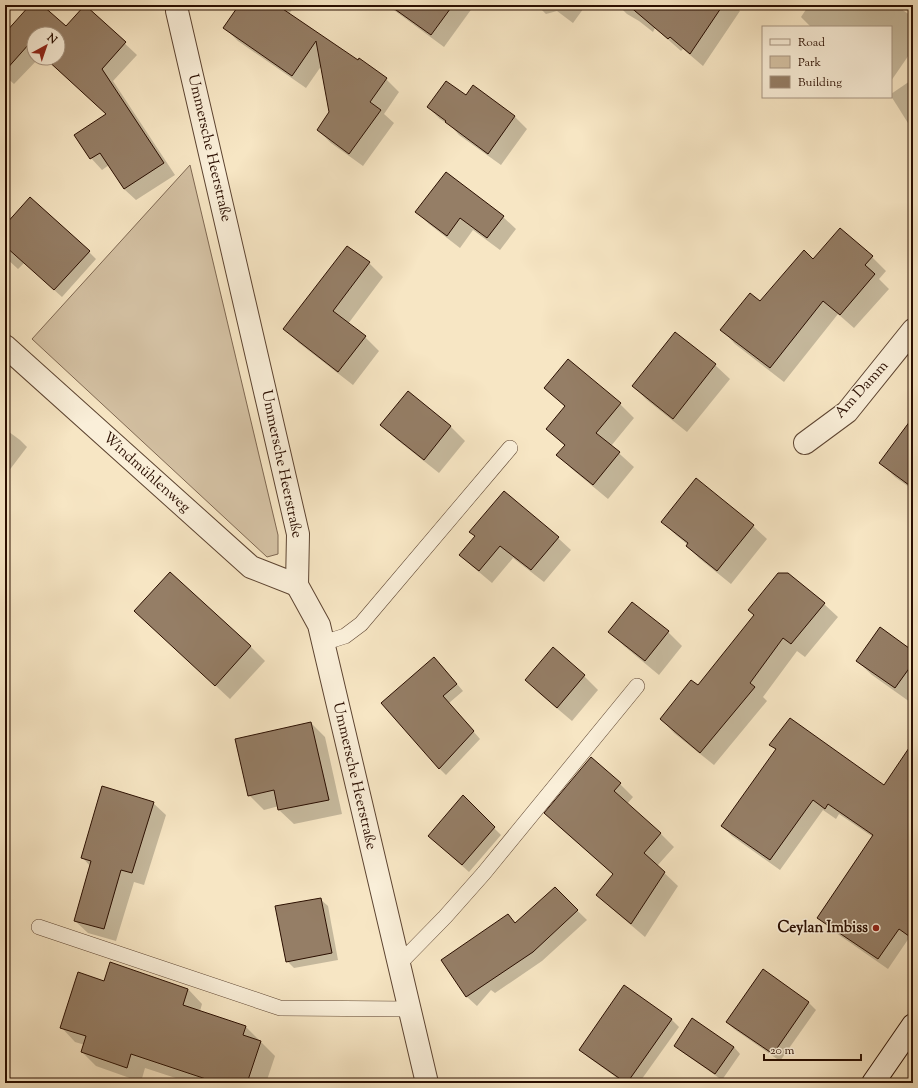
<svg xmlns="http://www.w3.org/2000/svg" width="918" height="1088" viewBox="0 0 918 1088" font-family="'Sorts Mill Goudy',serif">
<rect width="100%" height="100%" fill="#f7e6c4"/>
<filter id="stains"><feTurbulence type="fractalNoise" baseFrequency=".005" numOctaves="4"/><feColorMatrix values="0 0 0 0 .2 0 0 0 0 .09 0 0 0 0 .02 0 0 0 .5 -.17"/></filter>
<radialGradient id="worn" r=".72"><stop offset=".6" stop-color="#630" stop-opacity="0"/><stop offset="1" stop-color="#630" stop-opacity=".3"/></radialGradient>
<path fill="#d4c1a3" stroke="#7f6852" d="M 190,165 L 278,535 L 278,554 L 267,557 L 32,339 Z"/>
<g fill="#0003">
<path d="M 32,5 L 41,5 L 66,28 L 85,6 L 137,55 L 113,81 L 175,175 L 136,200 L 124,189 L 109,165 L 102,170 L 91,158 L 107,114 L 45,58 L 58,58 L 58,34 L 34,34 L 34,58 L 39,58 L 14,84 L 5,76 L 5,35 Z"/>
<path d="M 241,5 L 295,5 L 289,14 L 358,62 L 360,59 L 386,79 L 399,92 L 384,114 L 394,123 L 363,166 L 331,143 L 318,130 L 331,112 L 322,65 L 306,88 L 238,41 L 225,28 Z"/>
<path d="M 387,5 L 471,5 L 473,7 L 444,47 Z"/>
<path d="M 537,5 L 586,5 L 573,23 L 557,11 L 546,14 Z"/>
<path d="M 618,5 L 734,5 L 740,11 L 703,66 L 683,49 L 681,51 L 655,28 L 653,32 L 639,21 L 627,14 Z"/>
<path d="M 809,5 L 895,5 L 913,17 L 913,49 L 891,81 L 891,27 L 811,27 L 801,17 Z"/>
<path d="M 913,79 L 913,131 L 891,96 L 891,94 Z"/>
<path d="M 473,87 L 515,117 L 527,129 L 501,165 L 459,135 L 452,127 L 440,119 L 428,107 L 466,96 Z"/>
<path d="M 416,211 L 503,217 L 516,229 L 500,250 L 473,230 L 460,248 L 429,224 Z"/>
<path d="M 5,226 L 89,252 L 96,259 L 62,297 L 24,263 L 18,269 L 5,257 Z"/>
<path d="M 872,257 L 886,271 L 879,279 L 889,289 L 854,328 L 838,314 L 784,382 L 735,344 L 721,329 L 760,302 L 813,260 Z"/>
<path d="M 369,263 L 383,277 L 348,324 L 365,337 L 379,351 L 353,385 L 299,343 L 285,329 Z"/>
<path d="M 675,334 L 715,365 L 730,379 L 687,432 L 647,400 L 633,386 Z"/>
<path d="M 546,388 L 620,404 L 634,418 L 611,446 L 634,467 L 608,499 L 572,469 L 558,455 L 565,446 L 547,429 L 565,407 Z"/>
<path d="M 408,392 L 451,427 L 465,441 L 439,473 L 396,439 L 382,425 Z"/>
<path d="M 913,419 L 913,490 L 895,477 L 881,463 Z"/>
<path d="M 5,429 L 20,440 L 27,447 L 5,476 Z"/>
<path d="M 663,522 L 753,526 L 767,539 L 731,584 L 700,559 L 687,546 L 688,545 L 676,535 Z"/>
<path d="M 471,532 L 558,538 L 571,550 L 544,582 L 513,558 L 492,583 L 473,567 L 461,555 L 476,537 Z"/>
<path d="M 170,573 L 251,647 L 265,661 L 230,699 L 135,611 Z"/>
<path d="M 788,574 L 824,604 L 838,617 L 805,657 L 797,651 L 763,697 L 767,701 L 714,765 L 674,733 L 661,719 L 698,687 Z"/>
<path d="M 610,632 L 668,632 L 682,646 L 659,675 L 624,646 Z"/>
<path d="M 913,652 L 913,697 L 910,702 L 872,675 L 857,661 Z"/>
<path d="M 441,665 L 463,691 L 449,703 L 480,739 L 446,775 L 439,768 Z"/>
<path d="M 584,676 L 598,690 L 572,721 L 540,694 L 526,680 Z"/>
<path d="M 311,723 L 325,737 L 342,814 L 294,824 L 279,810 L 279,806 L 264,810 L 249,795 Z"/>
<path d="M 771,745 L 884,786 L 913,752 L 913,941 L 909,938 L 888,969 L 829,928 L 819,918 L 873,837 L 839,814 L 836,819 L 823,810 L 780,870 L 732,836 L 722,826 L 776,750 Z"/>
<path d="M 620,784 L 633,797 L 627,804 L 661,834 L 674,847 L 657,866 L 678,886 L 645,937 L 611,908 L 597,895 L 614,875 L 559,827 L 546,813 Z"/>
<path d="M 463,797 L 501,835 L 469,872 L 429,836 Z"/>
<path d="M 153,803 L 166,815 L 144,885 L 134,882 L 116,941 L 88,933 L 75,921 L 91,867 L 82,857 Z"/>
<path d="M 555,889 L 587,920 L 542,961 L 495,993 L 491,990 L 477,1006 L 467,997 L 442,960 L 508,915 L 516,924 Z"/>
<path d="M 320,899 L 328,906 L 338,960 L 294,968 L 287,961 Z"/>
<path d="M 111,964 L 188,989 L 202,1004 L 200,1011 L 246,1027 L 275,1056 L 266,1083 L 191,1083 L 145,1068 L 141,1082 L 96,1066 L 82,1052 L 85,1045 L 75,1042 L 61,1027 L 104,982 Z"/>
<path d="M 763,971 L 809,1003 L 816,1010 L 780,1061 L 734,1029 L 727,1022 Z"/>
<path d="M 624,987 L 672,1020 L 679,1027 L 639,1083 L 624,1083 L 588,1057 L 581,1050 Z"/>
<path d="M 675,1045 L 734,1047 L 740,1054 L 722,1080 L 682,1052 Z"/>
</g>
<g fill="#957e66" stroke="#2a0e00">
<path d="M 30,5 L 42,5 L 66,26 L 85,5 L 126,42 L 102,69 L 164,163 L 124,189 L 100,153 L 90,159 L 74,135 L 106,114 L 45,58 L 58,58 L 58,34 L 34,34 L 34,48 L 29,44 L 5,71 L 5,33 Z"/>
<path d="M 239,5 L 277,5 L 358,60 L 359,58 L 387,78 L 370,102 L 381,110 L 349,154 L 317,130 L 329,112 L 316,41 L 292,76 L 223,28 Z"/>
<path d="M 389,5 L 453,5 L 431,35 Z"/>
<path d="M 628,5 L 723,5 L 690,54 L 670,37 L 668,39 Z"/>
<path d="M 446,81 L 466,95 L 473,85 L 515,116 L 488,154 L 445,122 L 446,121 L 427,107 Z"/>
<path d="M 446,172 L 504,216 L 487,238 L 460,218 L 447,236 L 415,212 Z"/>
<path d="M 30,197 L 90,251 L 54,290 L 5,246 L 5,225 Z"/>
<path d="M 840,228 L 873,256 L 865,265 L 875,274 L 840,315 L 823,301 L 770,368 L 720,330 L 750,293 L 760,301 L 804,250 L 813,259 Z"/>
<path d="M 347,246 L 370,262 L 333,311 L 366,336 L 338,372 L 283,329 Z"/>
<path d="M 675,332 L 716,364 L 673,419 L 632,386 Z"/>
<path d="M 568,359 L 621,403 L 596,433 L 620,452 L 593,485 L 556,455 L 565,445 L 546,429 L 565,406 L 544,388 Z"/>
<path d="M 408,391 L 451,426 L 424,460 L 380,425 Z"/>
<path d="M 913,417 L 913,488 L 879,463 Z"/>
<path d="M 696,478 L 754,525 L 717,571 L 686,546 L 688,543 L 661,522 Z"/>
<path d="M 504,491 L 559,537 L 531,570 L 500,546 L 479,571 L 459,555 L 475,536 L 469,532 Z"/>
<path d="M 170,572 L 251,646 L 215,686 L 134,611 Z"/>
<path d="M 778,573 L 788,573 L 825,603 L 791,644 L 783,638 L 750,683 L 755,687 L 700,753 L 660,719 L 691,680 L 698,685 L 754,615 L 748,610 Z"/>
<path d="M 632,602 L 669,631 L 645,661 L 608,632 Z"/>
<path d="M 880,627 L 913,651 L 913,663 L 895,688 L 856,661 Z"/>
<path d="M 553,647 L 585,675 L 557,708 L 525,680 Z"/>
<path d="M 434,657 L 457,684 L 443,696 L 474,731 L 439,769 L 381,703 Z"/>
<path d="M 790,718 L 884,785 L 913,742 L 913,939 L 899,929 L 878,959 L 817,918 L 873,835 L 828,804 L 825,809 L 813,800 L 770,860 L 721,826 L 776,749 L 769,745 Z"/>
<path d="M 311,722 L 329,800 L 278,810 L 274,790 L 248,796 L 235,739 Z"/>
<path d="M 591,757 L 621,783 L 614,791 L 661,833 L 644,853 L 665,872 L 631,924 L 596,895 L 613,874 L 544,813 Z"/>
<path d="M 102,786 L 154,802 L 132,873 L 121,870 L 104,929 L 74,921 L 91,861 L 81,858 Z"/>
<path d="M 463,795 L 495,827 L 462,865 L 428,836 Z"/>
<path d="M 555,887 L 578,910 L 533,952 L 466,997 L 441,960 L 508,914 L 515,923 Z"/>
<path d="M 321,898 L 332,953 L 286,962 L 275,906 Z"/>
<path d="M 110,962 L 188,989 L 183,1005 L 246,1026 L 243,1035 L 261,1041 L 247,1083 L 218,1083 L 131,1054 L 127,1068 L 81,1052 L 86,1036 L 60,1028 L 78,972 L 104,981 Z"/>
<path d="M 763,969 L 809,1002 L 773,1054 L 726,1022 Z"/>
<path d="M 624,985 L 672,1019 L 627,1083 L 626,1083 L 579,1050 Z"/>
<path d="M 692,1018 L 734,1047 L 715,1074 L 674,1046 Z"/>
</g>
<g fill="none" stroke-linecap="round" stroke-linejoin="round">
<defs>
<g id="lane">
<path d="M 323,643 L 345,636 L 361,624 L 510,448"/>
<path d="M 39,927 L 280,1008 L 409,1009"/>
<path d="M 399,964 L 445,917 L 484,873 L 637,686"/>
</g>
<g id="street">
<path d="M 177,5 L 177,11 L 298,534 L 297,585 L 319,625 L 427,1083"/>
<path d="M 5,346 L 251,567 L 297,585"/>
<path d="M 805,443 L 847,412 L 913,330"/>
</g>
<path id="secondary" d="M 873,1083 L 913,1025"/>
</defs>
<use href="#lane" stroke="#5d4431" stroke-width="16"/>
<use href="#street" stroke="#5d4431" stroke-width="24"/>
<use href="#secondary" stroke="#2a0e00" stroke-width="24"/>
<use href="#lane" stroke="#faefd9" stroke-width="15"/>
<use href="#street" stroke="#faefd9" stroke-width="22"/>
<use href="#secondary" stroke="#faefd9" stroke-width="22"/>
</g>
<circle fill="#8f2418" stroke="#faefd9" stroke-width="1.5" cx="876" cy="928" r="4"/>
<g text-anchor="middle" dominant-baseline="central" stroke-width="3" stroke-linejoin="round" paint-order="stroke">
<g font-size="15" fill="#2a0e00" stroke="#faefd9">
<text transform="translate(209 148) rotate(77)">Ummersche Heerstraße</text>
<text transform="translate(862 390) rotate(-48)">Am Damm</text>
<text transform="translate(281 464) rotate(78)">Ummersche Heerstraße</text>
<text transform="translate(146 473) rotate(42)">Windmühlenweg</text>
<text transform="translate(354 776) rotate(77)">Ummersche Heerstraße</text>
</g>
<g font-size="15" font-weight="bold" fill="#2a0e00" stroke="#faefd9" text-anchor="end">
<text x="868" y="928">Ceylan Imbiss</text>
</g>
</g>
<rect width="918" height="1088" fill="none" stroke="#f7e6c4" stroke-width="20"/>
<rect x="6" y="6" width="906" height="1076" fill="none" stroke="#2a0e00" stroke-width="2"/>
<rect x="10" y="10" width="898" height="1068" fill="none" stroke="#2a0e00"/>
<rect x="762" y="26" width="130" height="72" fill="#faefd9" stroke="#a79582"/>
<rect x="770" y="39" width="20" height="6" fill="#faefd9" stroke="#a79582"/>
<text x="798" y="46" font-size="12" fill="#2a0e00">Road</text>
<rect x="770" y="56" width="20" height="12" fill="#d4c1a3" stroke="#a79582"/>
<text x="798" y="66" font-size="12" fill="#2a0e00">Park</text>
<rect x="770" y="76" width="20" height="12" fill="#957e66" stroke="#a79582"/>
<text x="798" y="86" font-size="12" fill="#2a0e00">Building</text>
<g transform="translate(46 46) rotate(40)"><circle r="19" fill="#faefd9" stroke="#a79582"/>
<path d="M0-3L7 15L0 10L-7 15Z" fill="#8f2418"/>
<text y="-6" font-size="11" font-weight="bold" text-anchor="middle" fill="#2a0e00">N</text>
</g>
<path d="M764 1054v6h97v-6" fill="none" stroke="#2a0e00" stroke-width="2"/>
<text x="770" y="1054" font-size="12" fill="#2a0e00" stroke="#faefd9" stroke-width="3" paint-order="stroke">20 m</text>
<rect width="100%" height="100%" filter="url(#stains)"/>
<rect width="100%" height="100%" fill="url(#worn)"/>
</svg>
